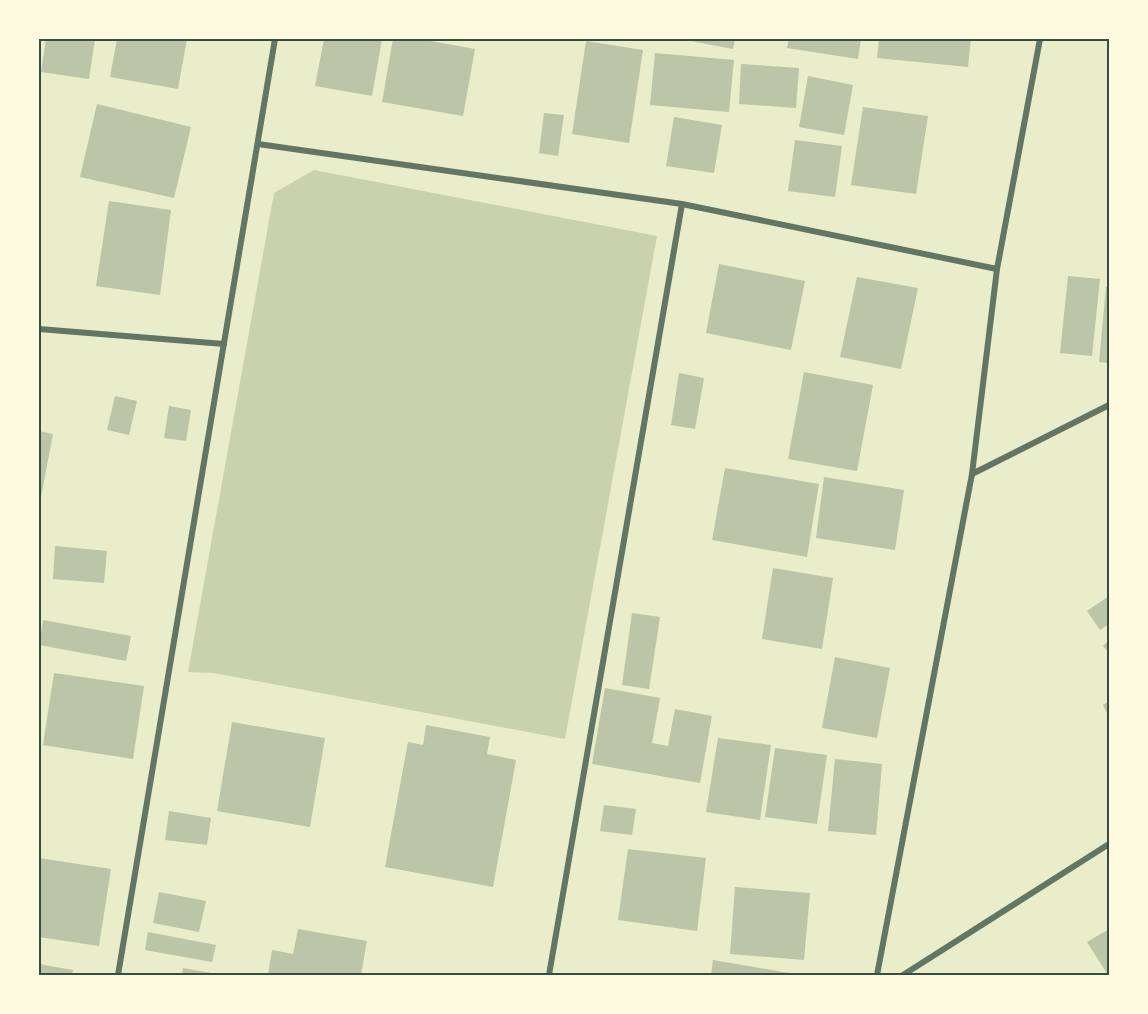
<svg xmlns="http://www.w3.org/2000/svg" width="1148" height="1014" viewBox="0 0 1148 1014" font-family="Rubik,sans-serif">
<rect width="100%" height="100%" fill="#e9edc9"/>
<path fill="#cad2ad" d="M 314,170 L 657,236 L 565,739 L 214,673 L 188,672 L 274,193 Z"/>
<g fill="#bcc5a7">
<path d="M 46,39 L 95,39 L 89,79 L 41,72 Z"/>
<path d="M 117,39 L 187,39 L 178,89 L 110,77 Z"/>
<path d="M 324,39 L 382,39 L 372,96 L 315,86 Z"/>
<path d="M 393,39 L 420,39 L 475,49 L 463,116 L 382,102 Z"/>
<path d="M 680,39 L 735,39 L 733,49 Z"/>
<path d="M 789,39 L 861,39 L 858,59 L 787,48 Z"/>
<path d="M 879,39 L 971,39 L 968,67 L 877,58 Z"/>
<path d="M 586,41 L 643,50 L 629,143 L 572,134 Z"/>
<path d="M 655,53 L 734,60 L 729,112 L 650,105 Z"/>
<path d="M 741,64 L 799,68 L 796,108 L 739,104 Z"/>
<path d="M 808,76 L 853,85 L 844,135 L 799,127 Z"/>
<path d="M 97,104 L 191,127 L 174,198 L 80,177 Z"/>
<path d="M 863,107 L 928,116 L 916,194 L 851,185 Z"/>
<path d="M 544,113 L 564,115 L 558,156 L 539,153 Z"/>
<path d="M 674,117 L 722,125 L 714,173 L 666,166 Z"/>
<path d="M 795,140 L 842,146 L 835,197 L 788,191 Z"/>
<path d="M 109,201 L 171,210 L 160,295 L 96,286 Z"/>
<path d="M 719,264 L 805,281 L 791,350 L 706,333 Z"/>
<path d="M 1068,276 L 1100,279 L 1092,356 L 1060,353 Z"/>
<path d="M 857,277 L 918,288 L 901,369 L 840,357 Z"/>
<path d="M 1106,287 L 1109,287 L 1109,363 L 1099,362 Z"/>
<path d="M 804,372 L 873,385 L 857,471 L 788,459 Z"/>
<path d="M 679,373 L 704,378 L 695,429 L 671,425 Z"/>
<path d="M 115,396 L 137,401 L 129,435 L 107,430 Z"/>
<path d="M 169,406 L 191,410 L 186,441 L 164,438 Z"/>
<path d="M 39,431 L 53,434 L 40,502 L 39,502 Z"/>
<path d="M 725,468 L 819,484 L 807,557 L 712,540 Z"/>
<path d="M 824,477 L 904,490 L 895,550 L 816,538 Z"/>
<path d="M 55,546 L 107,551 L 104,583 L 53,579 Z"/>
<path d="M 773,568 L 833,578 L 822,649 L 762,639 Z"/>
<path d="M 1109,596 L 1109,624 L 1100,630 L 1087,611 Z"/>
<path d="M 632,613 L 660,617 L 649,689 L 622,685 Z"/>
<path d="M 43,620 L 131,636 L 126,661 L 39,645 Z"/>
<path d="M 1109,640 L 1109,653 L 1103,646 Z"/>
<path d="M 835,657 L 890,668 L 877,738 L 822,728 Z"/>
<path d="M 54,673 L 144,686 L 133,759 L 43,745 Z"/>
<path d="M 605,688 L 660,698 L 652,743 L 668,746 L 675,709 L 712,716 L 700,783 L 592,764 Z"/>
<path d="M 1109,701 L 1109,717 L 1103,705 Z"/>
<path d="M 232,722 L 325,738 L 310,827 L 217,811 Z"/>
<path d="M 426,725 L 490,737 L 487,754 L 516,760 L 493,887 L 385,867 L 408,742 L 423,745 Z"/>
<path d="M 718,738 L 771,745 L 760,820 L 706,812 Z"/>
<path d="M 775,748 L 827,755 L 817,824 L 765,817 Z"/>
<path d="M 835,759 L 882,764 L 876,835 L 828,831 Z"/>
<path d="M 604,805 L 636,809 L 632,835 L 600,831 Z"/>
<path d="M 169,811 L 211,818 L 207,845 L 165,840 Z"/>
<path d="M 628,849 L 706,858 L 697,931 L 618,920 Z"/>
<path d="M 39,858 L 111,869 L 99,946 L 39,937 Z"/>
<path d="M 735,887 L 810,893 L 804,960 L 730,954 Z"/>
<path d="M 159,892 L 206,901 L 199,932 L 153,923 Z"/>
<path d="M 298,929 L 367,941 L 361,975 L 268,975 L 272,950 L 293,954 Z"/>
<path d="M 1109,929 L 1109,975 L 1108,975 L 1087,942 Z"/>
<path d="M 148,932 L 216,945 L 212,962 L 145,950 Z"/>
<path d="M 713,960 L 795,974 L 795,975 L 711,975 Z"/>
<path d="M 39,964 L 73,970 L 72,975 L 39,975 Z"/>
<path d="M 183,968 L 217,974 L 217,975 L 182,975 Z"/>
</g>
<g fill="none" stroke-linecap="round" stroke-linejoin="round">
<g stroke="#617663" stroke-width="6">
<path d="M 258,144 L 682,204 L 997,269"/>
<path d="M 39,329 L 224,344"/>
<path d="M 972,474 L 1109,405"/>
<path d="M 118,975 L 275,39"/>
<path d="M 549,975 L 682,204"/>
<path d="M 877,975 L 972,474 L 997,269 L 1040,39"/>
<path d="M 903,975 L 1109,844"/>
</g>
</g>
<rect width="1148" height="1014" fill="none" stroke="#fefae0" stroke-width="81"/>
<rect x="40" y="40" width="1068" height="934" fill="none" stroke="#344e41" stroke-width="2"/>
</svg>
